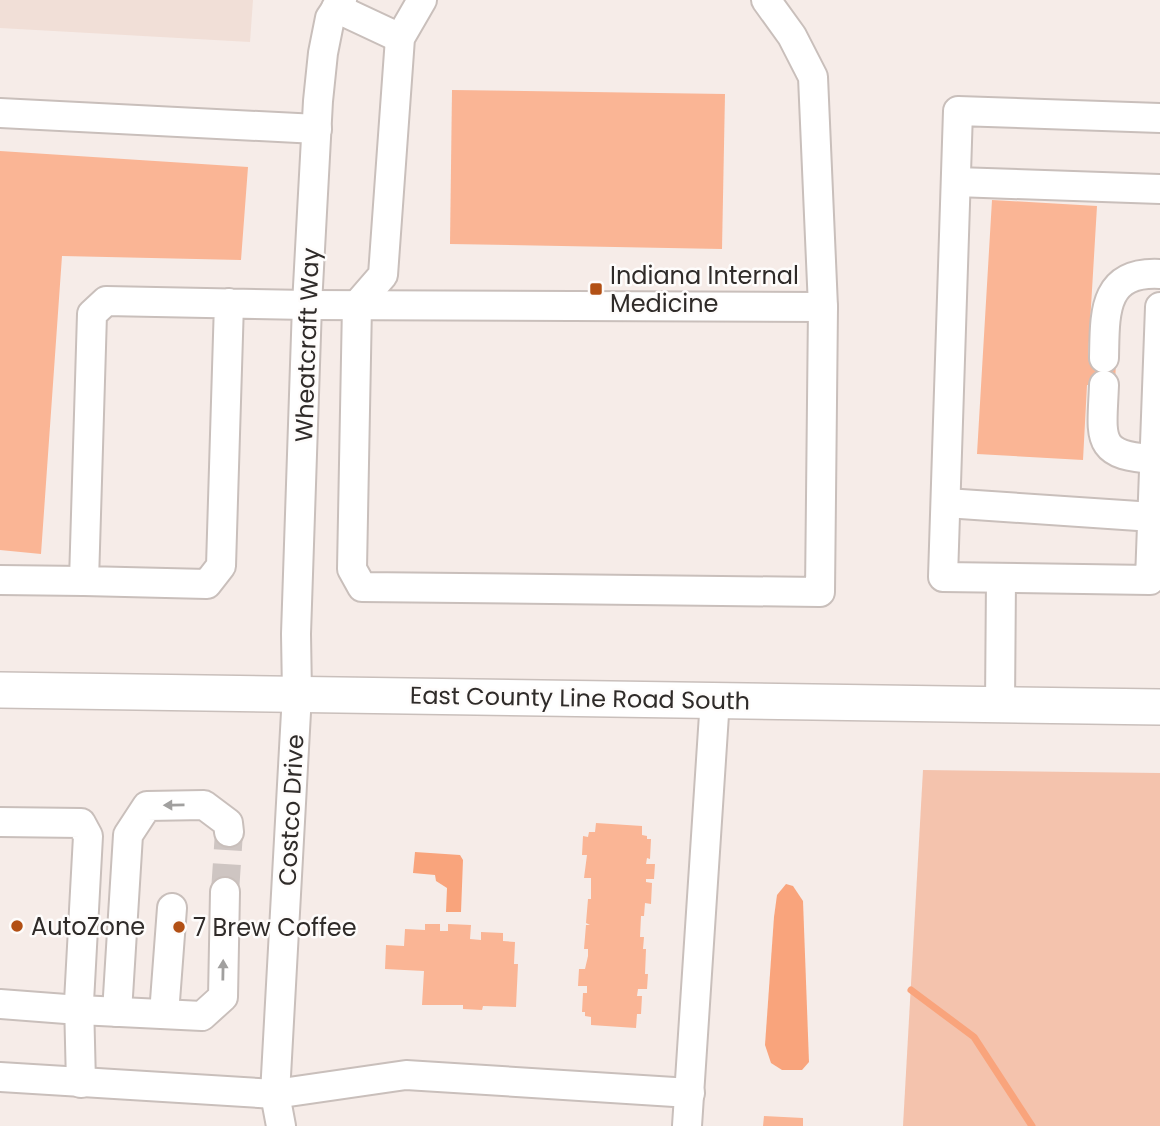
<svg xmlns="http://www.w3.org/2000/svg" width="1160" height="1126" viewBox="0 0 1160 1126" font-family="Poppins,sans-serif">
<rect width="100%" height="100%" fill="#f6ece8"/>
<path fill="#f1dfd7" d="M 0,0 L 253,0 L 250,42 L 0,28 Z"/>
<path fill="#f4c3ad" d="M 923,770 L 1160,773 L 1160,1126 L 903,1126 Z"/>
<g fill="#f9a47c">
<path d="M 415,852 L 460,855 L 463,860 L 461,912 L 446,912 L 447,888 L 436,881 L 435,875 L 413,873 Z"/>
<path d="M 786,884 L 793,886 L 803,901 L 809,1062 L 802,1070 L 782,1070 L 771,1063 L 765,1045 L 774,917 L 777,895 Z"/>
</g>
<g fill="none" stroke-linecap="round" stroke-linejoin="round">
<path stroke="#f9a47c" stroke-width="7" d="M 911,990 L 974,1037 L 1032,1126"/>
</g>
<g fill="#fab595">
<path d="M 452,90 L 725,94 L 722,249 L 450,244 Z"/>
<path d="M 0,151 L 248,167 L 241,260 L 62,256 L 41,554 L 0,550 Z"/>
<path d="M 992,200 L 1097,206 L 1088,357 L 1116,359 L 1115,387 L 1087,385 L 1083,460 L 977,454 Z"/>
<path d="M 596,823 L 642,826 L 642,835 L 647,836 L 647,839 L 651,839 L 650,859 L 647,858 L 646,864 L 655,864 L 654,879 L 646,879 L 646,882 L 652,883 L 651,904 L 645,903 L 644,916 L 641,916 L 640,937 L 644,937 L 643,949 L 646,949 L 645,974 L 648,974 L 647,989 L 638,989 L 637,996 L 642,996 L 641,1014 L 637,1014 L 636,1028 L 591,1025 L 591,1017 L 585,1016 L 585,1012 L 582,1012 L 583,993 L 587,993 L 587,986 L 578,986 L 579,969 L 585,969 L 588,956 L 588,949 L 584,949 L 586,925 L 590,925 L 586,923 L 588,899 L 591,899 L 591,878 L 584,878 L 587,855 L 582,855 L 583,836 L 588,837 L 589,832 L 595,832 Z"/>
<path d="M 425,924 L 440,924 L 440,931 L 448,931 L 448,924 L 471,925 L 470,939 L 481,940 L 481,932 L 503,933 L 503,941 L 515,942 L 514,964 L 518,964 L 516,1007 L 483,1006 L 482,1010 L 463,1009 L 463,1005 L 422,1005 L 424,971 L 385,969 L 386,945 L 404,946 L 405,929 L 425,930 Z"/>
<path d="M 764,1116 L 803,1118 L 803,1126 L 763,1126 Z"/>
</g>
<g fill="none" stroke-linecap="round" stroke-linejoin="round">
<path stroke="#cec5c2" stroke-width="28" stroke-dasharray="28 14" stroke-linecap="butt" d="M 225,892 L 229,832"/>
<defs>
<g id="minor">
<path d="M 422,0 L 400,38 L 383,275 L 357,305 L 352,569 L 362,587 L 820,592 L 823,307 L 813,77 L 792,36 L 766,0"/>
<path d="M 336,8 L 400,38"/>
<path d="M 0,113 L 317,129"/>
<path d="M 1160,118 L 958,111 L 943,577 L 1150,580 L 1160,307"/>
<path d="M 956,182 L 1160,189"/>
<path d="M 229,303 L 221,566 L 207,584 L 84,581 L 92,314 L 106,301 L 307,305 L 823,307"/>
<path d="M 1104,358 C 1105,314 1102,271 1160,274"/>
<path d="M 1104,385 C 1102,438 1094,456 1155,459"/>
<path d="M 946,503 L 1153,517"/>
<path d="M 0,580 L 84,581"/>
<path d="M 1000,704 L 1001,578"/>
<path d="M 0,822 L 81,823 L 88,836 L 79,1002 L 81,1083"/>
<path d="M 0,1004 L 79,1010 L 202,1016 L 223,997 L 225,892"/>
<path d="M 117,1012 L 128,835 L 147,806 L 204,805 L 228,823 L 229,832"/>
<path d="M 164,1014 L 172,908"/>
<path d="M 0,1077 L 275,1094 L 406,1075 L 690,1093"/>
<path d="M 281,1126 L 275,1094 L 297,694 L 296,634 L 307,305 L 318,101 L 323,53 L 330,18 L 342,0"/>
<path d="M 687,1126 L 715,699"/>
</g>
<path id="major" d="M 0,690 L 1160,707"/>
</defs>
<use href="#minor" stroke="#c9bfbb" stroke-width="32"/>
<use href="#major" stroke="#c9bfbb" stroke-width="38"/>
<use href="#minor" stroke="#fff" stroke-width="28"/>
<use href="#major" stroke="#fff" stroke-width="35"/>
</g>
<defs><path id="oneway-solid" d="M-6-.8H1V-3.2L6.5 0L1 3.2V.8H-6Z" transform="scale(1.75)"/></defs>
<g fill="#a1a09f">
<use href="#oneway-solid" transform="translate(174 805) rotate(179)"/>
<use href="#oneway-solid" transform="translate(223 970) rotate(-89)"/>
</g>
<g fill="#b25015" stroke="#fefcfb" stroke-width="2.5">
<rect x="589" y="282" width="14" height="14" rx="3.5"/>
<circle cx="17" cy="926" r="7"/>
<circle cx="179" cy="927" r="7"/>
</g>
<g text-anchor="middle" dominant-baseline="central" stroke-width="5" stroke-linejoin="round" paint-order="stroke">
<g font-size="24" fill="#2f2b29" stroke="#fefcfb" text-anchor="start">
<text x="610" y="275">Indiana Internal<tspan x="610" dy="28">Medicine</tspan></text>
<text x="31" y="926">AutoZone</text>
<text x="193" y="927">7 Brew Coffee</text>
</g>
<g font-size="24" fill="#2f2b29" stroke="#fefcfb">
<text transform="translate(307 345) rotate(-88)">Wheatcraft Way</text>
<text transform="translate(580 698) rotate(1)">East County Line Road South</text>
<text transform="translate(291 810) rotate(-87)">Costco Drive</text>
</g>
</g>
</svg>
